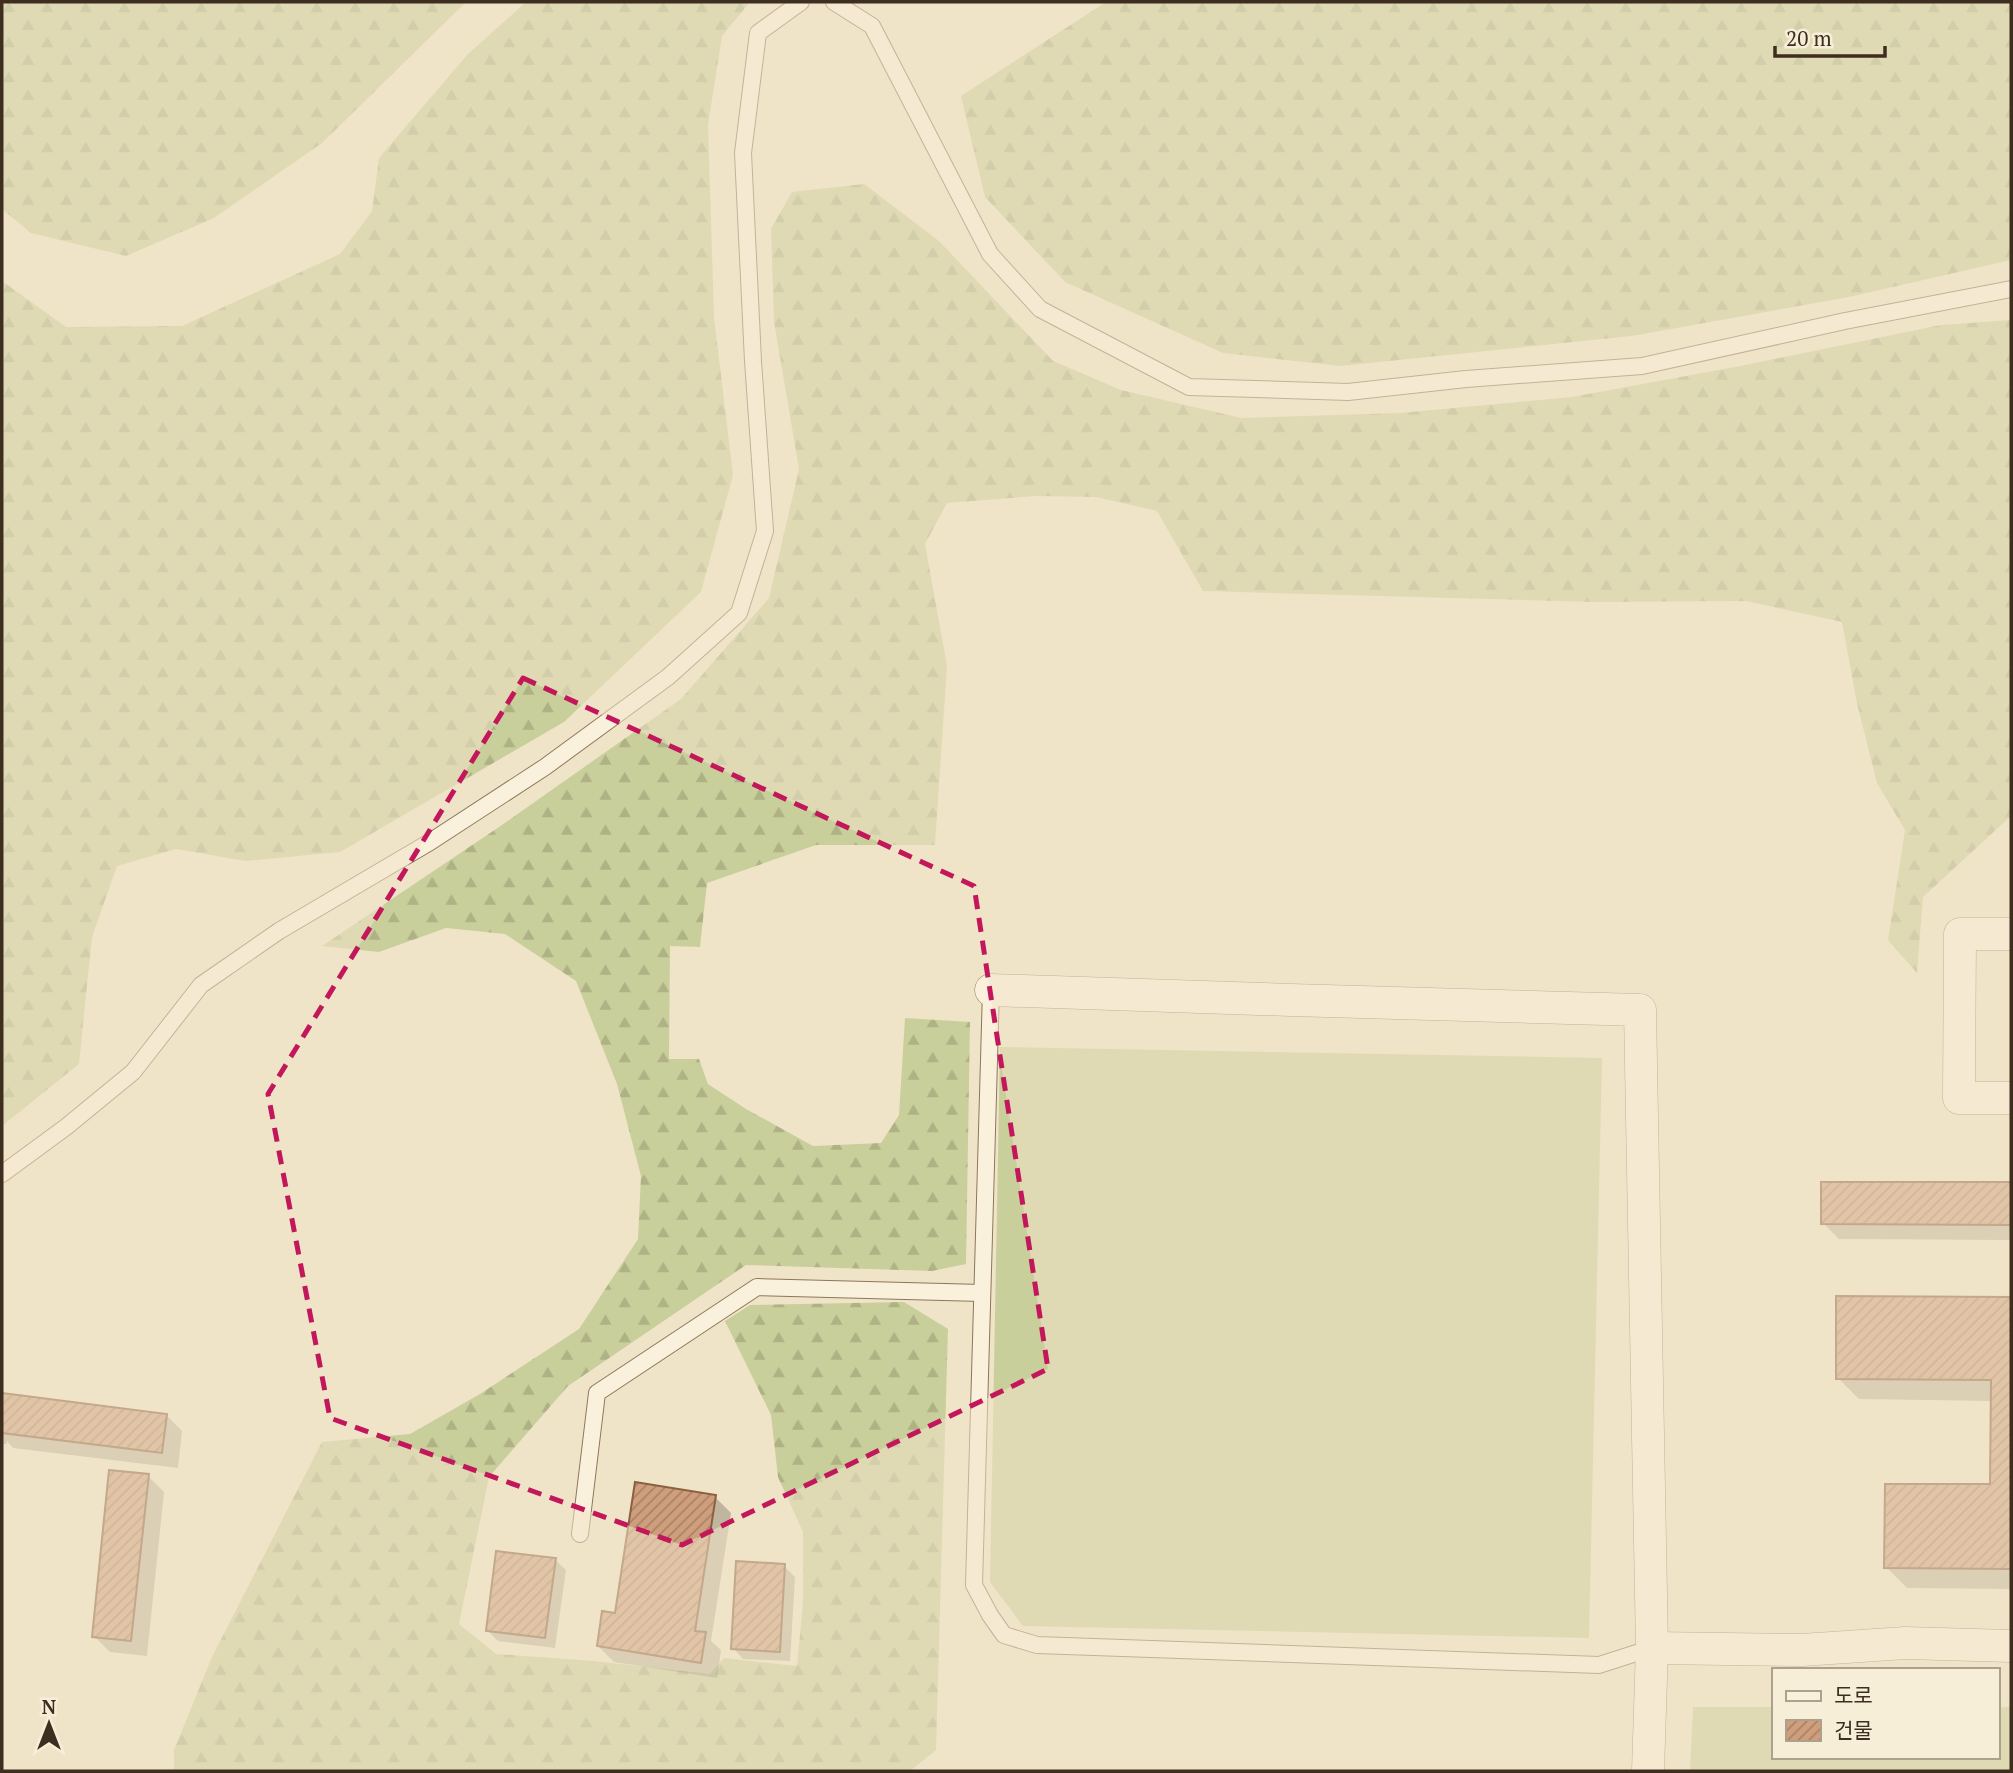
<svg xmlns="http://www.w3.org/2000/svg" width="2013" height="1773" viewBox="0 0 2013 1773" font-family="'PT Serif','Noto Sans KR',serif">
<defs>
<pattern id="forest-firs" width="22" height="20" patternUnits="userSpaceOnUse" patternTransform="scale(1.75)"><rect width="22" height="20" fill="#c9cf9b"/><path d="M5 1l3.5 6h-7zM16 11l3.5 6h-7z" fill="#aeb285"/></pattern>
<pattern id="building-hatch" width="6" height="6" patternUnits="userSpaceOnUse" patternTransform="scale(1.75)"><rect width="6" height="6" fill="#cf9f7d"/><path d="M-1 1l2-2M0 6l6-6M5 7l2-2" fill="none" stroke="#a98266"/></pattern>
</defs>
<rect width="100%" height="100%" fill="#f0e4c8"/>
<g fill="url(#forest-firs)">
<path d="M 2,2 L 466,2 L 322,143 L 214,218 L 126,256 L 31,233 L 2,209 Z"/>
<path d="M 526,2 L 750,2 L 722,36 L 708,125 L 714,317 L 733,475 L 701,592 L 564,722 L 340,852 L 245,861 L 176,849 L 117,866 L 92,937 L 79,1064 L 2,1126 L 2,281 L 66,327 L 182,326 L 340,254 L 372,211 L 379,158 L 467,55 Z"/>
<path d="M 1106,2 L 2011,2 L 2011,260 L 1849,297 L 1632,336 L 1340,366 L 1223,353 L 1065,282 L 985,197 L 961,96 Z"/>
<path d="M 864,184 L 939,241 L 1053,361 L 1121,390 L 1241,418 L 1400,413 L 1572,397 L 1740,366 L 1941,325 L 2011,320 L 2011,816 L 1923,897 L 1917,973 L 1888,940 L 1905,830 L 1877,783 L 1857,703 L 1842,622 L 1746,601 L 1596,602 L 1203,591 L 1157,511 L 1096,497 L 1036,496 L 947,503 L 925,544 L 947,666 L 935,845 L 816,845 L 707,883 L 700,947 L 670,946 L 669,1059 L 699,1059 L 708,1084 L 746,1109 L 813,1146 L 881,1143 L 899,1115 L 905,1018 L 970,1022 L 966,1264 L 932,1271 L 746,1265 L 568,1386 L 489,1477 L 459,1624 L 496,1654 L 593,1661 L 710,1674 L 724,1658 L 797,1666 L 803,1603 L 803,1532 L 778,1477 L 771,1415 L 725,1321 L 750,1305 L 904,1302 L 948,1329 L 936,1750 L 910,1771 L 174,1771 L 174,1750 L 212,1657 L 322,1442 L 410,1434 L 480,1394 L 579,1329 L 638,1239 L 641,1176 L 617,1084 L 576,981 L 505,934 L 446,928 L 379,952 L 322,946 L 499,827 L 681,699 L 769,598 L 799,469 L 774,322 L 771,229 L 792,192 Z"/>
</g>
<g fill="#c9cf9b">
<path d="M 1000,1047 L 1602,1058 L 1589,1638 L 1023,1626 L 990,1582 Z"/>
<path d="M 1693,1707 L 1773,1707 L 1773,1757 L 1997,1757 L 1997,1707 L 2011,1707 L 2011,1771 L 1690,1771 Z"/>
</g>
<g fill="#0003">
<path d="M 2011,1183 L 2011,1240 L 1839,1239 L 1823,1223 Z"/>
<path d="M 1838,1298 L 2011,1298 L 2011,1589 L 1907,1588 L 1886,1567 L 1992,1486 L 1992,1401 L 1859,1399 L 1838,1378 Z"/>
<path d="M 2,1395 L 166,1415 L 182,1431 L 178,1468 L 13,1448 L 7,1441 L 7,1444 L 2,1444 Z"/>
<path d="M 148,1476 L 164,1492 L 147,1656 L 110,1652 L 94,1636 Z"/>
<path d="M 715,1497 L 731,1513 L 711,1641 L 721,1650 L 717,1678 L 614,1662 L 598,1646 Z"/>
<path d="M 555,1560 L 566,1570 L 555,1648 L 498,1641 L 488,1631 Z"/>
<path d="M 784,1566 L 795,1577 L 790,1661 L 743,1659 L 733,1648 Z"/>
</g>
<g fill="url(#building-hatch)" stroke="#8d5f41" stroke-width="2">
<path d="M 1821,1182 L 2011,1182 L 2011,1225 L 1821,1224 Z"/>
<path d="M 1836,1296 L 2011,1297 L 2011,1569 L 1884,1568 L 1885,1484 L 1990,1484 L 1991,1380 L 1836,1379 Z"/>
<path d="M 2,1393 L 167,1414 L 162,1453 L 2,1433 Z"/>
<path d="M 109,1470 L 149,1474 L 131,1641 L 92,1637 Z"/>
<path d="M 635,1482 L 716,1495 L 695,1631 L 706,1632 L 701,1663 L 597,1646 L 602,1611 L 615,1613 Z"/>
<path d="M 496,1551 L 556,1558 L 545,1638 L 486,1631 Z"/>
<path d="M 736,1561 L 785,1564 L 780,1652 L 731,1649 Z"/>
</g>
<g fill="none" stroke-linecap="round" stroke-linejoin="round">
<defs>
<g id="lane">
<path d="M 834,2 L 872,26 L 990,254 L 1040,309 L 1189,387 L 1348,392 L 1466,379 L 1642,366 L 1845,321 L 2011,289"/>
<path d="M 991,990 L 974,1585 L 990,1615 L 1004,1635 L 1037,1645 L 1599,1665 L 1652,1648"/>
<path d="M 2,1174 L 66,1127 L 133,1072 L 201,985 L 279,931 L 430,842 L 545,767 L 668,677 L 739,613 L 765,531 L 753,361 L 743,153 L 758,33 L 801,2"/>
<path d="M 580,1534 L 597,1393 L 757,1287 L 982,1293"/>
</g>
<g id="street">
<path d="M 2011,934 L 1960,934 L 1959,1098 L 2011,1098"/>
<path d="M 991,990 L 1291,1000 L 1640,1010 L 1652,1648 L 1648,1771"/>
<path d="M 1652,1648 L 1802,1650 L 1905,1643 L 2011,1646"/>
</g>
</defs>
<use href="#lane" stroke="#8d765c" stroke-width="18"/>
<use href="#street" stroke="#8d765c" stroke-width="33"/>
<use href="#lane" stroke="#faf1dc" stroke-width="16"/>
<use href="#street" stroke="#faf1dc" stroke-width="32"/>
</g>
<path d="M0 0H2013V1773H0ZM 523,678 L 974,886 L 1048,1369 L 682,1545 L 330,1418 L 268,1094 Z" fill="#f0e4c8" fill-opacity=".55" fill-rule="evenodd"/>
<path fill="none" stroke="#c2185b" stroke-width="5" stroke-dasharray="14 9" stroke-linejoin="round" d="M 523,678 L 974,886 L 1048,1369 L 682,1545 L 330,1418 L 268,1094 Z"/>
<rect width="2013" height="1773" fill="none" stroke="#3d2e20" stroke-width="7"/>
<rect x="1772" y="1668" width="228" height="91" fill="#f7eed8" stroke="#ada18e" stroke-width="2"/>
<rect x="1786" y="1691" width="35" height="10" fill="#faf1dc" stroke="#ada18e" stroke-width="2"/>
<text x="1834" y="1703" font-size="21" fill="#3d2e20">도로</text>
<rect x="1786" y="1720" width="35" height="21" fill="url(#building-hatch)" stroke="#ada18e" stroke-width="2"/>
<text x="1834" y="1738" font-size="21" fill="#3d2e20">건물</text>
<g transform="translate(49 1724)" stroke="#f7eed8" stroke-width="5" paint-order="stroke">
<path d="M0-5L12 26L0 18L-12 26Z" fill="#3d2e20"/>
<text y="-10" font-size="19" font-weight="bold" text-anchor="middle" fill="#3d2e20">N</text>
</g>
<path d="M1775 46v10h110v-10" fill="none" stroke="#3d2e20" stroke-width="3.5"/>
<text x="1786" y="46" font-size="21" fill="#3d2e20" stroke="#f7eed8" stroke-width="5" paint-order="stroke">20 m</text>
</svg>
